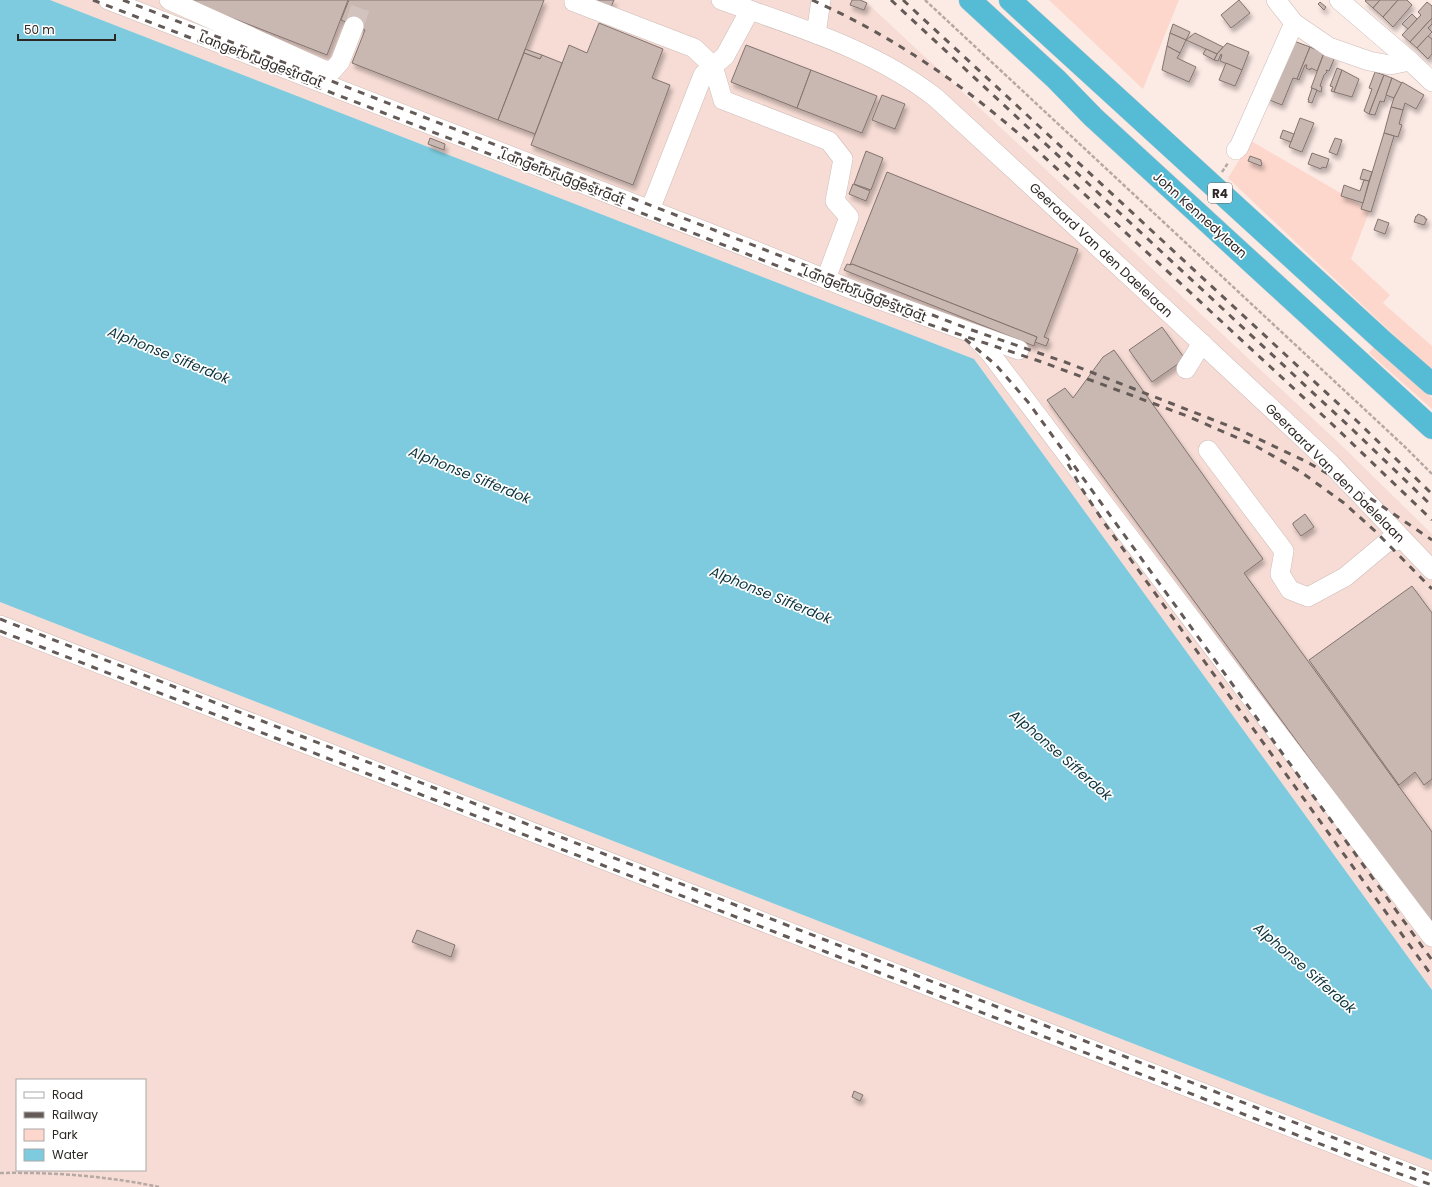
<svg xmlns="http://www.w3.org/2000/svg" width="1432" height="1187" viewBox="0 0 1432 1187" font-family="Poppins,sans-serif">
<defs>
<filter id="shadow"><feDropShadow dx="2.5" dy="4.5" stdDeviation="2" flood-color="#0004"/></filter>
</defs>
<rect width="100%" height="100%" fill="#fceae5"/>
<g fill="#f6dcd4" fill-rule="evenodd">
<path d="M 50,0 L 864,0 L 1340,444 L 1432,534 L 1432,990 L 974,359 Z"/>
<path d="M 0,602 L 1432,1160 L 1432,1187 L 0,1187 ZM 17,1080 L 145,1080 L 145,1170 L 17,1170 Z"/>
</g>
<g fill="#fed7cc">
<path d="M 1049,0 L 1179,0 L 1143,89 Z"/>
<path d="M 1251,141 L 1370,210 L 1351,259 L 1390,295 L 1383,303 L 1432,346 L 1432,371 L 1228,178 Z"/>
<path d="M 1375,346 L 1432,398 L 1432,409 L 1369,353 Z"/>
</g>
<path fill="#7ecbdf" d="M 0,0 L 50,0 L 974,359 L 1432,990 L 1432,1160 L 0,602 Z"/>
<g fill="#c9b8b2" stroke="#83736f" filter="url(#shadow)">
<path d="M 186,0 L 348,0 L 327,55 Z"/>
<path d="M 349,0 L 544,0 L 498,120 L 352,63 L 365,30 L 341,20 Z"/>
<path d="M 593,0 L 614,0 L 611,7 Z"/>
<path d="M 852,0 L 860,0 L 867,3 L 864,10 L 850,5 Z"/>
<path d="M 1239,0 L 1250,13 L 1235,25 L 1231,28 L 1221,15 Z"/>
<path d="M 1366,0 L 1380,0 L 1373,8 L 1365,1 Z"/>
<path d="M 1380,0 L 1398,0 L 1383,17 L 1373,8 Z"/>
<path d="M 1398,0 L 1407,0 L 1412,5 L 1393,27 L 1383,17 Z"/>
<path d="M 1320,2 L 1326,7 L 1324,10 L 1318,4 Z"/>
<path d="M 1427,2 L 1432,6 L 1432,18 L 1410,42 L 1402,35 L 1421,15 L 1418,12 Z"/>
<path d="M 1412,14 L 1417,19 L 1408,29 L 1402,24 Z"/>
<path d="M 1432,18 L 1432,24 L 1428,28 L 1432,32 L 1417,48 L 1410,42 Z"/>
<path d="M 599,23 L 663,49 L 652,78 L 670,85 L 633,185 L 531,145 L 569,45 L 587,53 Z"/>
<path d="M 1173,24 L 1190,32 L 1186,40 L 1170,33 Z"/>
<path d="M 1170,33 L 1186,40 L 1180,53 L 1167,46 Z"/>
<path d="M 1195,33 L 1223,47 L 1217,54 L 1186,40 Z"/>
<path d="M 1428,36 L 1432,39 L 1432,54 L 1428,59 L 1417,48 Z"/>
<path d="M 1291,40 L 1310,47 L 1297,79 L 1293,78 L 1282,105 L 1267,99 Z"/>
<path d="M 1227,43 L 1249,52 L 1242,70 L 1220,61 L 1222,55 L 1221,54 L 1218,61 L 1214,60 L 1217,54 Z"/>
<path d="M 746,45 L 811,70 L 797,108 L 731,82 Z"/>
<path d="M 1167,46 L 1180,53 L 1177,58 L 1196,67 L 1189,82 L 1162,70 Z"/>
<path d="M 1310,47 L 1324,53 L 1317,71 L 1311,68 L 1310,70 L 1306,68 L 1307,65 L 1305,65 L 1299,80 L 1297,79 Z"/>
<path d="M 525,49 L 542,55 L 540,59 L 524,53 Z"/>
<path d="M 1206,49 L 1217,54 L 1214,60 L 1203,54 Z"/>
<path d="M 524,53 L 540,59 L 542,55 L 562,63 L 535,134 L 498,120 Z"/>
<path d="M 1324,53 L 1335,57 L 1329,71 L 1326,70 L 1327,72 L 1324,75 L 1320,86 L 1322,87 L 1321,92 L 1311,88 Z"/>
<path d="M 1226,63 L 1242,70 L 1235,86 L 1219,80 Z"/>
<path d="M 1337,68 L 1342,70 L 1334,92 L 1331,91 L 1333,87 L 1330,86 Z"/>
<path d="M 811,70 L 877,96 L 862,133 L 797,108 Z"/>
<path d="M 1342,70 L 1359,79 L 1352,97 L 1334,92 Z"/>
<path d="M 1375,72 L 1384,75 L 1369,114 L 1364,111 L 1372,89 L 1369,88 Z"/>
<path d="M 1384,75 L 1392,78 L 1384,102 L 1380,101 L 1375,115 L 1369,114 Z"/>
<path d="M 1392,78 L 1402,83 L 1394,98 L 1386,95 Z"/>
<path d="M 1402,82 L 1424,95 L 1416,109 L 1405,103 L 1403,110 L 1391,107 L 1394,98 Z"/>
<path d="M 1312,88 L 1317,90 L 1312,103 L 1308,102 L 1309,100 L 1308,100 Z"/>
<path d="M 882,95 L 905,104 L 895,129 L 872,120 Z"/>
<path d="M 1391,107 L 1403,110 L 1399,124 L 1402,125 L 1398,137 L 1384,133 Z"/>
<path d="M 1300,118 L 1314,123 L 1302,152 L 1289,147 Z"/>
<path d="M 1283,130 L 1294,134 L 1291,142 L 1280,138 Z"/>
<path d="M 1384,133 L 1394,136 L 1371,212 L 1361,209 Z"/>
<path d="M 430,138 L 445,144 L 444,150 L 428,144 Z"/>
<path d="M 1335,138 L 1342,140 L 1337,155 L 1329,152 Z"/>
<path d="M 866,151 L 883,158 L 871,190 L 854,184 Z"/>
<path d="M 1312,153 L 1329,159 L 1326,168 L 1322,167 L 1321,169 L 1308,164 Z"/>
<path d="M 1250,156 L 1261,160 L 1261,162 L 1262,163 L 1261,166 L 1248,161 Z"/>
<path d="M 1363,169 L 1372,172 L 1369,181 L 1360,179 Z"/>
<path d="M 887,172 L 1078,249 L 1044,337 L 1049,339 L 1046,346 L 1035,342 L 1037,337 L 852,264 L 850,265 Z"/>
<path d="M 1364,180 L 1369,181 L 1363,203 L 1341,196 L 1344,185 L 1360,191 Z"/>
<path d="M 853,184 L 870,191 L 866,201 L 849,194 Z"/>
<path d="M 1418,214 L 1425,217 L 1425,219 L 1427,219 L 1424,225 L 1414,222 L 1416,216 L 1417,216 Z"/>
<path d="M 1378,219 L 1389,223 L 1385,234 L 1374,230 Z"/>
<path d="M 847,264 L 851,265 L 852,264 L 1037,337 L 1035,342 L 1034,346 L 844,270 Z"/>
<path d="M 1162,327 L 1185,359 L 1152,382 L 1129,350 Z"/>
<path d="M 1114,350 L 1263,559 L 1244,573 L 1432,832 L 1432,926 L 1047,400 L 1065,388 L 1073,398 L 1103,357 Z"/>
<path d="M 1305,514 L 1314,527 L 1301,536 L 1293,525 L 1293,523 Z"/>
<path d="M 1412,586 L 1432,613 L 1432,779 L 1424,785 L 1415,772 L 1399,785 L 1309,660 Z"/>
<path d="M 417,930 L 455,945 L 451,957 L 412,942 Z"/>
<path d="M 854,1091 L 863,1095 L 860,1101 L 852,1097 Z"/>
</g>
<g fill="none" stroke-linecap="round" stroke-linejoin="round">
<path stroke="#d3c3be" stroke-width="19" stroke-dasharray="19 10" stroke-linecap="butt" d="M 354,26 L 363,0"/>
<defs>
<g id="minor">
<path d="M 108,0 L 746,247 L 858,292 L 1019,350"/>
<path d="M 169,0 L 324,70 L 333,70 L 340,62 L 354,26"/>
<path d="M 574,0 L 574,2 L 694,48 L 713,66 L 723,100 L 829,141 L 843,159 L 835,201 L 849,217 L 826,279"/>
<path d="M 721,0 C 794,26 874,49 936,98 L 1136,282 L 1332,465 L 1432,570"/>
<path d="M 1276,0 L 1294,23 L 1329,47 L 1369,61 L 1390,65 L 1410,61"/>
<path d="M 1339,0 L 1410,61 L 1432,82"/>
<path d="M 816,34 L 821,0"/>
<path d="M 1236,150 L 1239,147 L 1294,23"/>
<path d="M 650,210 L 703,75 L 725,56 L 750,10"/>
<path d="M 973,335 L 990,353 L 1432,937"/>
<path d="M 1186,369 L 1202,343"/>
<path d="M 1208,450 L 1284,551 L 1280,574 L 1290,590 L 1308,597 L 1345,577 L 1387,542 L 1403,540"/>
<path d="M 0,625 L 1432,1182"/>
</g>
<g id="highway">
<path d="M 970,0 L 1056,79 L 1093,117 L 1432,428"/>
<path d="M 1010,0 L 1383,341 L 1432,384"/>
</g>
</defs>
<use href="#minor" stroke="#cdbcb7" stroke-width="20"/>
<use href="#highway" stroke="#d1cfcf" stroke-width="23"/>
<g stroke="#b6a8a4" stroke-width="2.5" stroke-dasharray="4 2" stroke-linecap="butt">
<path d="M 925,0 L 1404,446 L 1432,474"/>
<path d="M 1222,172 L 1228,163"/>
<path d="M 0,1173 C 54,1172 107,1176 159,1187"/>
</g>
<use href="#minor" stroke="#fff" stroke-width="19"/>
<use href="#highway" stroke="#56bbd4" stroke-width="22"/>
<g stroke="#645a57" stroke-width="3" stroke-dasharray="7 7" stroke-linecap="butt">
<path d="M 93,0 L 922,322 L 1042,362 L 1187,416 L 1254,445 L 1301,472 L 1344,503 L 1375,531 L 1432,589"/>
<path d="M 123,0 L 966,328 L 1065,362 L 1242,431 L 1307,462 L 1367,496 L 1432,540"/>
<path d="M 812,0 C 891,35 961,83 1026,140 L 1332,424 L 1432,520"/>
<path d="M 891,0 L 1353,430 L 1432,506"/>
<path d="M 903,0 L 1358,422 L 1432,494"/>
<path d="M 965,339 L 996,365 L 1028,402 L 1432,960"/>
<path d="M 1068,464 L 1082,489 L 1105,524 L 1432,976"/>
<path d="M 0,619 L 1432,1176"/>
<path d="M 0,631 L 1382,1168 L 1432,1185"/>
</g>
</g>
<g text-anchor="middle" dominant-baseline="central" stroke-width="3.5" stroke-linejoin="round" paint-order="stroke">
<rect fill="#fff" stroke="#6c6766" stroke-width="1" x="1208" y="183" width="24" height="20" rx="3"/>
<g font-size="12" font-weight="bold" fill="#2d2624">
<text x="1220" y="193">R4</text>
</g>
<g font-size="13" fill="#2d2624" stroke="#fff">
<text transform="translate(261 60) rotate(21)">Langerbruggestraat</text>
<text transform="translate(563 177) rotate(21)">Langerbruggestraat</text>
<text transform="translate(1200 215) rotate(42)">John Kennedylaan</text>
<text transform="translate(1101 250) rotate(43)">Geeraard Van den Daelelaan</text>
<text transform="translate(865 294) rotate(21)">Langerbruggestraat</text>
<text transform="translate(1335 473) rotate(45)">Geeraard Van den Daelelaan</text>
</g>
<g font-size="14" font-style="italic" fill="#0d333c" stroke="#fff">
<text transform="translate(169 355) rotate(22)">Alphonse Sifferdok</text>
<text transform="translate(470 475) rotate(22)">Alphonse Sifferdok</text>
<text transform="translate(771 595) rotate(22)">Alphonse Sifferdok</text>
<text transform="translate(1061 755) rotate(41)">Alphonse Sifferdok</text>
<text transform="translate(1305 968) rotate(41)">Alphonse Sifferdok</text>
</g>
</g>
<rect x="16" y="1079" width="130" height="92" fill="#ffffff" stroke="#aba8a7"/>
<rect x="24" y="1092" width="20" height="6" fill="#ffffff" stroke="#aba8a7"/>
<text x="52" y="1099" font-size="12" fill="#2d2624">Road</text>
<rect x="24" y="1112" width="20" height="6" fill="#645a57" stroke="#aba8a7"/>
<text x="52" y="1119" font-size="12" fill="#2d2624">Railway</text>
<rect x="24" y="1129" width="20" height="12" fill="#fed7cc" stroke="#aba8a7"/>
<text x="52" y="1139" font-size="12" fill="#2d2624">Park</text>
<rect x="24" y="1149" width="20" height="12" fill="#7ecbdf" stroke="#aba8a7"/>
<text x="52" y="1159" font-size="12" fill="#2d2624">Water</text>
<path d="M18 34v6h97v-6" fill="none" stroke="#2d2624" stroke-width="2"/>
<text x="24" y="34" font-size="12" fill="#2d2624" stroke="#ffffff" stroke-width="3" paint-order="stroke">50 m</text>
</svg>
